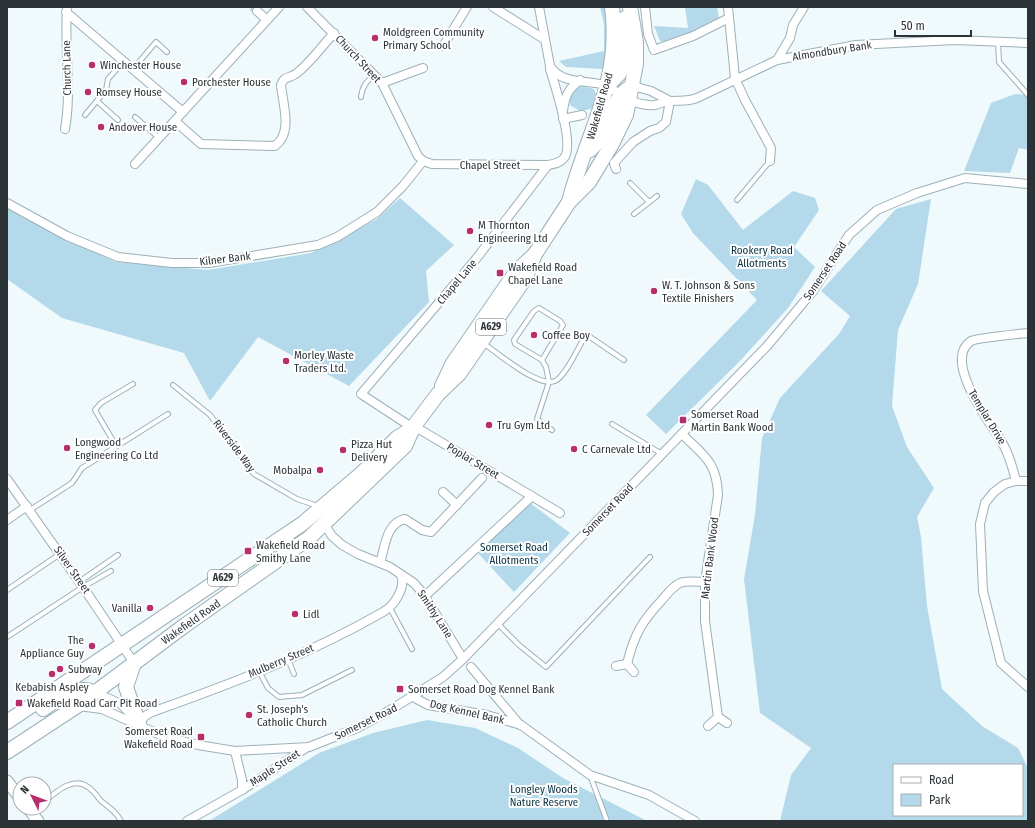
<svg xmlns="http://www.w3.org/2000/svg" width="1035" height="828" viewBox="0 0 1035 828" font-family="'Fira Sans Condensed',sans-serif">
<rect width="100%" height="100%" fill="#f0f9fc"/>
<g fill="#b3d9ea" fill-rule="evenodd">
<path d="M 600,7 L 605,7 C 609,28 610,49 603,69 L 566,67 L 559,61 L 604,51 L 604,24 Z"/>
<path d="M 685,7 L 717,7 L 719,18 C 705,26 676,45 660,41 L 654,26 L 688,28 Z"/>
<path d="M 581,86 L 594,89 L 598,99 L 591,109 L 580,111 L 570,105 L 570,95 Z"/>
<path d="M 1015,94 L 1028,95 L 1028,150 L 1019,148 L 1010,173 L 964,171 L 991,103 Z"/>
<path d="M 696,179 L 708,185 L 743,230 L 793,191 L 815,198 L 819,210 L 794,247 L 815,267 L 788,308 L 740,361 L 666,434 L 646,415 L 757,300 L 693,233 L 681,214 Z"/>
<path d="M 400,198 L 454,245 L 426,271 L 429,302 L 349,386 L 258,337 L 210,401 L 184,353 L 62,318 L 7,279 L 7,208 L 62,237 L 116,262 L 208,270 L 311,253 L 377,219 Z"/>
<path d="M 931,199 L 918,284 L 898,330 L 892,406 L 907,447 L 934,488 L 917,517 L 921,537 L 927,606 L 942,689 L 982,726 L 1018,748 L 1028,768 L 1028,821 L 780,821 L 791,775 L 811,748 L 760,713 L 744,579 L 755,515 L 762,438 L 780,398 L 839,334 L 850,316 L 821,291 L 896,209 ZM 894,765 L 1022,765 L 1022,815 L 894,815 Z"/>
<path d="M 530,503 L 570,533 L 514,592 L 477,552 Z"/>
<path d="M 427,720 L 475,728 L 518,748 L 563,778 L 647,821 L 209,821 L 319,753 L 373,733 Z"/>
</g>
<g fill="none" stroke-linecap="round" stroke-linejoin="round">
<path stroke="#c9d1d4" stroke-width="8" stroke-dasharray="8 4" stroke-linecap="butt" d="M 252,7 L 257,11"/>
<defs>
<g id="service">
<path d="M 998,42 L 999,62 L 1028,95"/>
<path d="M 133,69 L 156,42 L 167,52"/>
<path d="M 361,97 C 362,87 366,82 374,75"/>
<path d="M 97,101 L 118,120"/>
<path d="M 85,115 L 106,90 L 108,79 L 124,61"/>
<path d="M 135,117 L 159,138"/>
<path d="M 630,183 L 649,202"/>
<path d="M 737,200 L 770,161"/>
<path d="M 634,214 L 657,196"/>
<path d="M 483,343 C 498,353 538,388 555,381 C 565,377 578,348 584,338 L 590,337 L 624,360"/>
<path d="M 542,360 L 563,325 L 560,321 L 539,308 L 534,311 L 514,340 L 515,344 L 542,360 L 546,367 L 549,382 L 537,419 L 552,430"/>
<path d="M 173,385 L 210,415 L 254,474 L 297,499 L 318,506"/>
<path d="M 612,424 L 662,454"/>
<path d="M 116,446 L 95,410 L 101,403 L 133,384"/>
<path d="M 30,510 L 72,483 L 82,468 L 168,414"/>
<path d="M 79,582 L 118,555"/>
<path d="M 7,590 L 60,554"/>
<path d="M 390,608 L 412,649"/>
<path d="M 497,623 L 519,645 L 546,667 L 650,557"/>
<path d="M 7,637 L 83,587 L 111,571"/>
<path d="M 288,659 L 294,674"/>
<path d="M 259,671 L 268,688 L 279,697 L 302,695 L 352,670"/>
<path d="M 590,775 L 607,821"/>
<path d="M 44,802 C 56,792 73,776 88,787 C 93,790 97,796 101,801 C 109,807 116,812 121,821"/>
</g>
<g id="minor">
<path d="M 307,7 L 382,83 L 418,156 L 423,161"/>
<path d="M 493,7 L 544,39"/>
<path d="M 539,7 L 550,66 C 560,84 587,80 605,85 C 613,87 620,97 628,100 C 635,103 648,106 655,105 C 660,104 665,101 670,101 C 680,100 687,102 697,98 L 777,60 L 856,45 L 955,40 L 1028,43"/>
<path d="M 645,7 L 648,34 L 654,50 L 693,36 L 729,18"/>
<path d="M 728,7 L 735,78 L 745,100 L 771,148 L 770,161"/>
<path d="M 257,11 L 267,20"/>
<path d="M 66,12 L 183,112"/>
<path d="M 443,46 L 467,7"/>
<path d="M 777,60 L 790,38 L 793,25 L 804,7"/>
<path d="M 382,83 L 423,68"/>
<path d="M 633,86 L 651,91 L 670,101"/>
<path d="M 563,111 C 565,96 568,89 580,80"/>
<path d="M 563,119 L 582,115"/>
<path d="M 175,121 L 201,144 L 275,146 C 293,133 283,105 281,85 C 284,75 290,79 297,73 C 311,62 322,46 334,33"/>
<path d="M 65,129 C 72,90 64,49 67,10"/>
<path d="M 423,161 L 432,164 L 548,165 C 554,164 560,163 564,158 C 575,145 555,86 550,69"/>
<path d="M 135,164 L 279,7"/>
<path d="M 616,169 L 614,163 L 633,142 L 650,131 L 659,128 L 666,122 L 670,101"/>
<path d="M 7,203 L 67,236 L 118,257 L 172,263 L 209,263 L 318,245 L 337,237 L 377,212 L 403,186 L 423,161"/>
<path d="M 414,426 L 560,513"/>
<path d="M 413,428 L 361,394 L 476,259 L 548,165"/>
<path d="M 682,434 C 704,456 717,462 718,495 L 705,582 L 705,621 L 718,717 L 708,726"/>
<path d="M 7,479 L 83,587 L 134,663"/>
<path d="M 1016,481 C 1013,469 1010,457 1004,446 C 993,426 941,361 971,341 C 977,338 1019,334 1028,333"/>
<path d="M 1028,481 L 1016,481 L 1005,484 L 994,492 L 985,503 L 980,524 L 983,591 L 1001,663 L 1028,687"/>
<path d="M 443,492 L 457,505"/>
<path d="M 7,520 L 27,506"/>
<path d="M 323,522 L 332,536 L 342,545 L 358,554 L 390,567 L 414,583 L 425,596 L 463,659"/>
<path d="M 380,563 C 385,547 386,523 405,519 L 422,530 L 431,532 L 482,478"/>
<path d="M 425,596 L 532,496"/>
<path d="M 627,664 L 634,672"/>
<path d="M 616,666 L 627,664 C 634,635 642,621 662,600 C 667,594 673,586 680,583 C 687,580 698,582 705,582"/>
<path d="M 471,667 L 520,725"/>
<path d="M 94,692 L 121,704 L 133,717"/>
<path d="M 413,697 L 428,705 L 487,715 L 521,725 L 590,775 L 649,795 L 695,821"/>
<path d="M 78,706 L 102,709 L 165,737 L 198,745 L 235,751 L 309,747 L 357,728 L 387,712 L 443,677 L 463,659 L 768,345 L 813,291 L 849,235 L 877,210 L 917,193 L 965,178 L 1028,184"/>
<path d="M 718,717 L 727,723"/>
<path d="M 139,724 L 145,716 L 152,712 C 231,684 310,654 383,612 C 394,606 406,588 401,575"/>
<path d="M 235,751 L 242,780 L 242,790"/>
<path d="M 187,821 L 242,790 L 306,748"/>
</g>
<g id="tertiary">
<path d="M 7,781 L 20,798"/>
<path d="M 28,808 L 38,821"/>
</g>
<g id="trunk">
<path d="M 608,85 L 619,74 L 624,64 L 625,18"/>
<path d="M 590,150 C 595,145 601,139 604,133 C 614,116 613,94 633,86"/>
<path d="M 569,202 C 586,134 622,82 612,7"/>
<path d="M 442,386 L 453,363 L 516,272 L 534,255"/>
<path d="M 134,663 L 126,687 L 139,724"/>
<path d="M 43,709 C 58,698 75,685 94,692"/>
<path d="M 7,722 L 302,524 L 362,473 L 397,438 L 413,428"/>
<path d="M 7,752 L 77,706 L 184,626 L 309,538 L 405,446 L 414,426 L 438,394 L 459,374 L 526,277 L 535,254 L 569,202 L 589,182 L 612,144 L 626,115 L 636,64 L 636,42 L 630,7"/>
</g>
</defs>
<use href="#service" stroke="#9cb0b9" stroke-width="6"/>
<use href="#minor" stroke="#9cb0b9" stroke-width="10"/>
<use href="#tertiary" stroke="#9cb0b9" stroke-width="13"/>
<use href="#trunk" stroke="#9cb0b9" stroke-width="16"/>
<use href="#service" stroke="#fff" stroke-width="4"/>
<use href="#minor" stroke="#fff" stroke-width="8"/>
<use href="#tertiary" stroke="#fff" stroke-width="11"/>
<use href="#trunk" stroke="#fff" stroke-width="14"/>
</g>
<g fill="#b72e6c" stroke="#fff" stroke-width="1.5">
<circle cx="375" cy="38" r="4"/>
<circle cx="92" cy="65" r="4"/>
<circle cx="184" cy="82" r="4"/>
<circle cx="88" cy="92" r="4"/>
<circle cx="101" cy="127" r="4"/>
<circle cx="470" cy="231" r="4"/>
<rect x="496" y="269" width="8" height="8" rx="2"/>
<circle cx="654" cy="291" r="4"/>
<circle cx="534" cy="335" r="4"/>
<circle cx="286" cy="361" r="4"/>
<rect x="679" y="416" width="8" height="8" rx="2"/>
<circle cx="489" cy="425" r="4"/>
<circle cx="67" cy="448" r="4"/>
<circle cx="574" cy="449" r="4"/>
<circle cx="343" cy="450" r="4"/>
<circle cx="320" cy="470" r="4"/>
<rect x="244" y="547" width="8" height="8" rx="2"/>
<circle cx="150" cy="608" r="4"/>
<circle cx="295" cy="614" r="4"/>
<circle cx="92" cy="646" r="4"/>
<circle cx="60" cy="669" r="4"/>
<circle cx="52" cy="674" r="4"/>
<rect x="396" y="685" width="8" height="8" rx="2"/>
<rect x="15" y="699" width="8" height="8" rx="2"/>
<circle cx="249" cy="715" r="4"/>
<rect x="197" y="733" width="8" height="8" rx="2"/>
</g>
<g text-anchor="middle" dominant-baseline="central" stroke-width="4" stroke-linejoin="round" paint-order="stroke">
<g fill="#fff" stroke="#6b7072" stroke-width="1">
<rect x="476" y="319" width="30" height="16" rx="3"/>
<rect x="208" y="570" width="30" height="16" rx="3"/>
</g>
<g font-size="10" font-weight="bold" fill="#2b3336">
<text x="491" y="327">A629</text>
<text x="223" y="578">A629</text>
</g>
<g font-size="11" fill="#2b3336" stroke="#fff" text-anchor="start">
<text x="383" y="32">Moldgreen Community<tspan x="383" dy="13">Primary School</tspan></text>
<text x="100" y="65">Winchester House</text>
<text x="192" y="82">Porchester House</text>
<text x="96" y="92">Romsey House</text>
<text x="109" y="127">Andover House</text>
<text x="478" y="225">M Thornton<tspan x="478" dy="13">Engineering Ltd</tspan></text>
<text x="508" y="267">Wakefield Road<tspan x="508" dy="13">Chapel Lane</tspan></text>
<text x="662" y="285">W. T. Johnson &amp; Sons<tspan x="662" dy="13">Textile Finishers</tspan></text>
<text x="542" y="335">Coffee Boy</text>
<text x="294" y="355">Morley Waste<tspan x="294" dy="13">Traders Ltd.</tspan></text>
<text x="691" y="414">Somerset Road<tspan x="691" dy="13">Martin Bank Wood</tspan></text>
<text x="497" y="425">Tru Gym Ltd</text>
<text x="75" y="442">Longwood<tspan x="75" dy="13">Engineering Co Ltd</tspan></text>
<text x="351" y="444">Pizza Hut<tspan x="351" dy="13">Delivery</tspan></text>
<text x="582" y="449">C Carnevale Ltd</text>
<text x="312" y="470" text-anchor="end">Mobalpa</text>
<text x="256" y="545">Wakefield Road<tspan x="256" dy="13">Smithy Lane</tspan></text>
<text x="142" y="608" text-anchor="end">Vanilla</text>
<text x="303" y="614">Lidl</text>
<text x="84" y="640" text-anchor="end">The<tspan x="84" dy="13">Appliance Guy</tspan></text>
<text x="68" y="669">Subway</text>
<text x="52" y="687" text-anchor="middle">Kebabish Aspley</text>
<text x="408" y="689">Somerset Road Dog Kennel Bank</text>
<text x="27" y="703">Wakefield Road Carr Pit Road</text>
<text x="257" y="709">St. Joseph's<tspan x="257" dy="13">Catholic Church</tspan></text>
<text x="193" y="731" text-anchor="end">Somerset Road<tspan x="193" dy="13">Wakefield Road</tspan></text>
</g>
<g font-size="11" fill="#2b3336" stroke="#fff">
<text transform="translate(832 51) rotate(-9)">Almondbury Bank</text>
<text transform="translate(358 59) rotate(47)">Church Street</text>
<text transform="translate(67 68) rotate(-91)">Church Lane</text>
<text transform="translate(600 106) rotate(-74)">Wakefield Road</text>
<text x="490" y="165">Chapel Street</text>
<text transform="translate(225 259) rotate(-7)">Kilner Bank</text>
<text transform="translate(825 271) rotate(-56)">Somerset Road</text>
<text transform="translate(457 282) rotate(-50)">Chapel Lane</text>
<text transform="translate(987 417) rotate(59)">Templar Drive</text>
<text transform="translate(234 446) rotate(53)">Riverside Way</text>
<text transform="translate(473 461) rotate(31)">Poplar Street</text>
<text transform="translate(608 510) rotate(-46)">Somerset Road</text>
<text transform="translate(710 558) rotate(-83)">Martin Bank Wood</text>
<text transform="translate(72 570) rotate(55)">Silver Street</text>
<text transform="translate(435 614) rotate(57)">Smithy Lane</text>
<text transform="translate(191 622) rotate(-35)">Wakefield Road</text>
<text transform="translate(281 661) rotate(-23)">Mulberry Street</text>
<text transform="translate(467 712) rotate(13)">Dog Kennel Bank</text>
<text transform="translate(366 722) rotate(-26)">Somerset Road</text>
<text transform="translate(275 768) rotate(-33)">Maple Street</text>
</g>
<g font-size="11" fill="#07303f" stroke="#fff">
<text x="762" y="250">Rookery Road<tspan x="762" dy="13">Allotments</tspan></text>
<text x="514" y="547">Somerset Road<tspan x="514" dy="13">Allotments</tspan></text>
<text x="544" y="789">Longley Woods<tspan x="544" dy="13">Nature Reserve</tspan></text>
</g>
</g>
<rect width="1035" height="828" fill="none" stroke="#2b3336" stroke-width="16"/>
<rect x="893" y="764" width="130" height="52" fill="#ffffff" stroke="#aaadaf"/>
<rect x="901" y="777" width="20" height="6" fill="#ffffff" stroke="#aaadaf"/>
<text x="929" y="784" font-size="12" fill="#2b3336">Road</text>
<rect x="901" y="794" width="20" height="12" fill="#b3d9ea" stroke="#aaadaf"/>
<text x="929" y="804" font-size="12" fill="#2b3336">Park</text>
<g transform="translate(32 796) rotate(312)"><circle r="19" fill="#ffffff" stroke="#aaadaf"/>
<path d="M0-3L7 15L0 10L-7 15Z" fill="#b72e6c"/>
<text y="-6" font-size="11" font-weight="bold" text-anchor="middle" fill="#2b3336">N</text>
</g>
<path d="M895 30v6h76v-6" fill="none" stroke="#2b3336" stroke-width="2"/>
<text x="901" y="30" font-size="12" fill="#2b3336" stroke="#ffffff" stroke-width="3" paint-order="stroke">50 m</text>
</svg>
